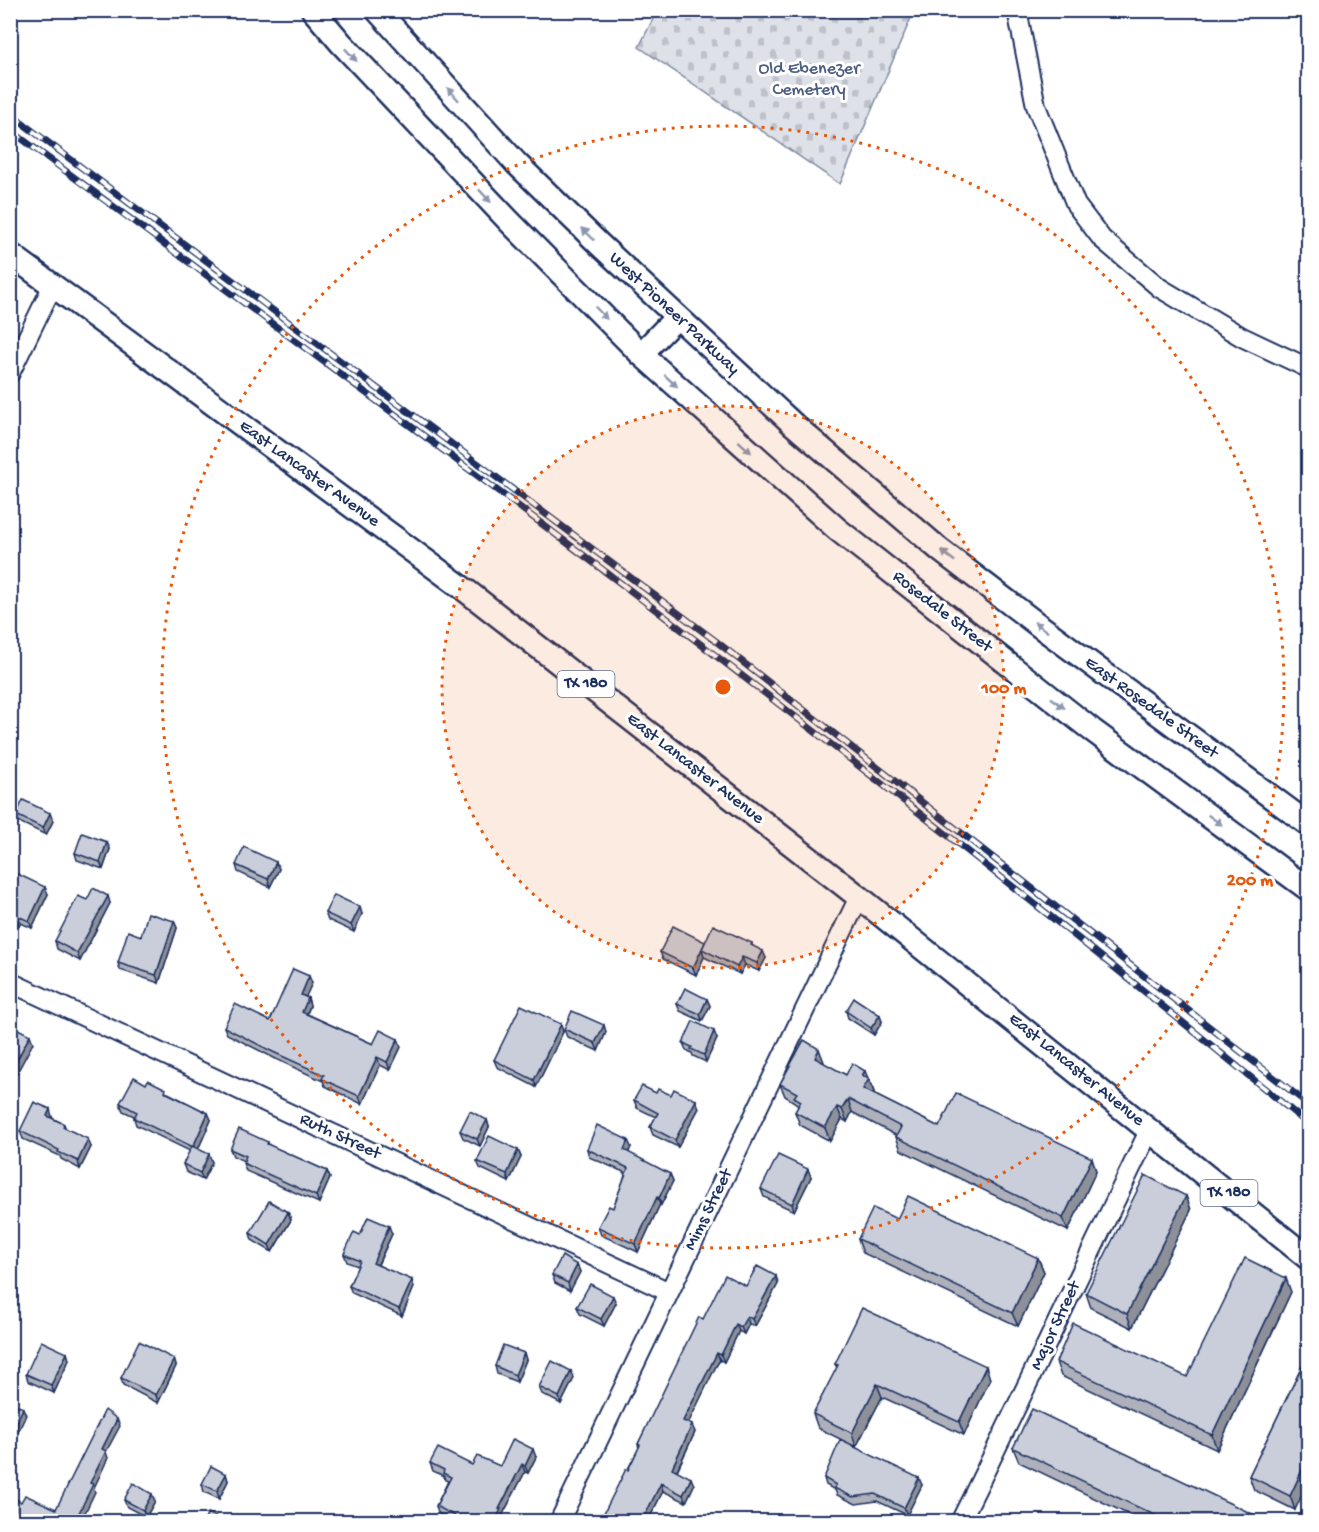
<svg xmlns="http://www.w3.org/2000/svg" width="1319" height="1532" viewBox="0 0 1319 1532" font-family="'Gochi Hand',sans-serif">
<defs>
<pattern id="cemetery-stones" width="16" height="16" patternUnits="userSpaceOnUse" patternTransform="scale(1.5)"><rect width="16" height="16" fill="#dee1e7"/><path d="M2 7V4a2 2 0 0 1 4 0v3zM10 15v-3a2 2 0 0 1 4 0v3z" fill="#bec1c9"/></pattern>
</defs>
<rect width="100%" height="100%" fill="#fff"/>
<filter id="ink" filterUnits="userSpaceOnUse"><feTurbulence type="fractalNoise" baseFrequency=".0167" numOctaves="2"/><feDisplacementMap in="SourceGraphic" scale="12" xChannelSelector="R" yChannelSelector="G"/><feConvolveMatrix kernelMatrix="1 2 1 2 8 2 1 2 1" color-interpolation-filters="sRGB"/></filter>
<g filter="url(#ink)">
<path fill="url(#cemetery-stones)" stroke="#7c88a2" stroke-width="1.5" d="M 657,11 L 657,10 L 914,11 L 840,184 L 639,47 Z"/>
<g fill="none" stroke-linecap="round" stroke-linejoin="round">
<defs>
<g id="minor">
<path d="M 1017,10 L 1036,106 L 1076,205 L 1102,239 L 1160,288 L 1242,337 L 1308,368"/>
<path d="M 10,373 L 53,285"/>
<path d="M 10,982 L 669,1292"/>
<path d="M 559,1522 L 859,897"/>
<path d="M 960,1522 C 1025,1392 1086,1260 1150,1129"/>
</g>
<g id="major">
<path d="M 313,10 L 341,43 L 509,221 L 641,354 L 837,529 L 1092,730 L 1308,889"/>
<path d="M 377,10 L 516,163 L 600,245 L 794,425 L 940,550 L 1037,624 L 1308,824"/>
<path d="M 10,254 L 464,589 L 859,897 L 1308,1258"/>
<path d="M 641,354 L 677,317"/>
</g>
</defs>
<use href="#minor" stroke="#1b2f5e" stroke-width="22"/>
<use href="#major" stroke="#1b2f5e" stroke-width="27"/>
<use href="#minor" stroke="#fff" stroke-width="18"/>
<use href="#major" stroke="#fff" stroke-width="22"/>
<defs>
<g id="rail">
<path d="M 10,114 L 717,642 L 1308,1104"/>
<path d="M 10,130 C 169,248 328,364 486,482 C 765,690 1039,904 1308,1124"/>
</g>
</defs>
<use href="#rail" stroke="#1b2f5e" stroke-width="7"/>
<use href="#rail" stroke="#fff" stroke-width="4.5" stroke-dasharray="14" stroke-linecap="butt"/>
</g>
<g fill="#aeb1bb" stroke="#1b2f5e" stroke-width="1.5">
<path d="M 16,815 L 53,821 L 46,835 L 19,822 Z"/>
<path d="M 110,849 L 103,869 L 77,860 L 75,853 Z"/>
<path d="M 276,862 L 279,869 L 270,887 L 238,872 L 236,865 Z"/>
<path d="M 10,872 L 48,894 L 32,928 L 21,923 L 19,926 L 10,921 Z"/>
<path d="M 87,900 L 110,903 L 80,961 L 57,949 L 55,941 Z"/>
<path d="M 325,913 L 362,914 L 354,932 L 328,920 Z"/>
<path d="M 174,921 L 177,928 L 159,983 L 120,970 L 118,963 L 141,936 Z"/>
<path d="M 705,942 L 752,943 L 752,945 L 766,958 L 759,971 L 745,965 L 740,974 L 704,957 L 696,975 L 663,959 L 660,952 Z"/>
<path d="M 312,983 L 305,997 L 308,998 L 310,1006 L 307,1014 L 373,1044 L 398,1039 L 401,1047 L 390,1070 L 380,1065 L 362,1104 L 325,1086 L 323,1081 L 276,1059 L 227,1034 L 224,1027 L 270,1021 Z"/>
<path d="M 707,999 L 710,1006 L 702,1021 L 680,1011 L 677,1004 Z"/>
<path d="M 846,1011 L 880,1015 L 882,1022 L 874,1035 L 848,1018 Z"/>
<path d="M 564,1029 L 606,1032 L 598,1051 L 567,1037 Z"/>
<path d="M 563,1032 L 536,1087 L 497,1067 L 494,1060 Z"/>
<path d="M 717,1039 L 706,1062 L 693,1056 L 692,1053 L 686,1050 L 683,1043 Z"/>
<path d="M 824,1062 L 823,1063 L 846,1075 L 869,1079 L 874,1092 L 873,1094 L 939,1127 L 1092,1158 L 1096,1171 L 1068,1231 L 901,1150 L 896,1137 L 897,1136 L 852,1112 L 847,1122 L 842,1119 L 830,1141 L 800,1125 L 795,1112 L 798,1107 L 796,1103 L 785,1096 L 780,1084 Z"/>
<path d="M 168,1093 L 208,1113 L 211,1120 L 198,1149 L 212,1162 L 203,1180 L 186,1172 L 183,1164 L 190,1151 L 136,1125 L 134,1118 L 134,1116 L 123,1111 L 120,1103 Z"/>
<path d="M 656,1093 L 699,1108 L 678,1147 L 653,1135 L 650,1127 L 656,1117 L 637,1108 L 634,1100 Z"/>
<path d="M 52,1117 L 52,1118 L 64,1124 L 66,1129 L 91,1147 L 80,1169 L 61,1159 L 60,1156 L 23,1139 L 20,1131 Z"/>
<path d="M 487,1120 L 489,1127 L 480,1146 L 463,1138 L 460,1131 Z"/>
<path d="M 268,1142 L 269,1145 L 327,1171 L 330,1178 L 319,1203 L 246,1171 L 243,1163 L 244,1161 L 233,1156 L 230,1149 Z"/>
<path d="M 631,1147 L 628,1153 L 670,1174 L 673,1181 L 661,1205 L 660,1204 L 638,1252 L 601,1235 L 598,1227 L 613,1208 L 626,1173 L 589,1157 L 587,1149 Z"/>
<path d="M 518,1150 L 521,1157 L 509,1182 L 480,1168 L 477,1161 Z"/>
<path d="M 811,1177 L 794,1211 L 764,1197 L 761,1189 Z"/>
<path d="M 1186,1196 L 1191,1210 L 1132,1328 L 1091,1308 L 1086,1293 Z"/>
<path d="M 288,1212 L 291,1220 L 272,1252 L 252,1240 L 250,1233 Z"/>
<path d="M 897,1219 L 1038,1258 L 1044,1272 L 1018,1326 L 863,1253 L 858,1239 Z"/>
<path d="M 392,1234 L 378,1265 L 414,1287 L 402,1316 L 352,1293 L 349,1286 L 358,1266 L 347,1262 L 344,1254 L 360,1235 Z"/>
<path d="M 577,1265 L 580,1272 L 570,1291 L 555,1283 L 552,1275 Z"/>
<path d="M 776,1276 L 778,1284 L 755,1326 L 749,1324 L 744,1334 L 739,1331 L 724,1362 L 720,1360 L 716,1366 L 688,1423 L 695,1432 L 677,1471 L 694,1485 L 686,1502 L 663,1491 L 648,1521 L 600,1521 L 639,1448 L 638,1444 L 703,1319 L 746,1286 Z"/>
<path d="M 1291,1292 L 1217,1450 L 1061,1376 L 1056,1362 L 1187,1377 Z"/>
<path d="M 616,1303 L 604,1326 L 580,1314 L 577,1307 Z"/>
<path d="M 67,1353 L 69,1360 L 54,1393 L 28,1381 L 26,1374 Z"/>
<path d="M 524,1353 L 526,1360 L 517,1382 L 497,1374 L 495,1366 Z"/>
<path d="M 1308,1354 L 1295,1510 L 1254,1490 L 1249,1476 Z"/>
<path d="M 174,1359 L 176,1366 L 158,1403 L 123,1385 L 121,1378 Z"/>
<path d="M 835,1364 L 990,1379 L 964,1435 L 882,1397 L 856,1447 L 818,1428 L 813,1414 L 837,1368 Z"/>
<path d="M 571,1371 L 574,1378 L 561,1404 L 542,1394 L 539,1387 Z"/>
<path d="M 1013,1448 L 1267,1521 L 1142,1521 L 1019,1462 Z"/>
<path d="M 536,1457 L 528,1473 L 525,1472 L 503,1514 L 504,1517 L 503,1521 L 454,1521 L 438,1513 L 436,1506 L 448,1481 L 445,1480 L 444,1476 L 433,1471 L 430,1463 L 500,1466 Z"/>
<path d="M 226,1474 L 228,1481 L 219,1499 L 204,1492 L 202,1484 Z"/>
<path d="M 824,1478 L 922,1485 L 907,1515 L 877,1501 L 856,1504 L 837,1495 L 835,1490 L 826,1485 Z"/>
<path d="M 124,1500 L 155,1501 L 146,1517 L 127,1507 Z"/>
</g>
<g fill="#8d9099" stroke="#1b2f5e" stroke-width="1.5">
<path d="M 50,813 L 53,821 L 46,835 L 43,828 Z"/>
<path d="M 107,842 L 110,849 L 103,869 L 100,862 Z"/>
<path d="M 276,862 L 279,869 L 270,887 L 268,879 Z"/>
<path d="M 45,887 L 48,894 L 32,928 L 29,921 Z"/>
<path d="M 108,896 L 110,903 L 80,961 L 77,953 Z"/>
<path d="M 360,907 L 362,914 L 354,932 L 351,925 Z"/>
<path d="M 18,916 L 21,923 L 19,926 L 17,918 Z"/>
<path d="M 174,921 L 177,928 L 159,983 L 156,975 Z"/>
<path d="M 705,942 L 702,949 L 704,957 L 696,975 L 693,968 Z"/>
<path d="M 763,951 L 766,958 L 759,971 L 757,963 Z"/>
<path d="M 742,957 L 745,965 L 740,974 L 737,967 Z"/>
<path d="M 309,976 L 312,983 L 303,1003 L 301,995 Z"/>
<path d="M 308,998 L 310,1006 L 304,1019 L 302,1012 Z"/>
<path d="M 707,999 L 710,1006 L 702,1021 L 700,1014 Z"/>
<path d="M 880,1015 L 882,1022 L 874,1035 L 871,1028 Z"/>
<path d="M 561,1024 L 563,1032 L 536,1087 L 534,1080 Z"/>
<path d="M 604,1025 L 606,1032 L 598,1051 L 595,1043 Z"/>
<path d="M 714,1031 L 717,1039 L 706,1062 L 704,1055 Z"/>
<path d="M 30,1035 L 33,1043 L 11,1084 L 10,1073 Z"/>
<path d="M 398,1039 L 401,1047 L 390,1070 L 387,1062 Z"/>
<path d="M 819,1049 L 824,1062 L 819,1071 L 815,1058 Z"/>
<path d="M 377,1057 L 380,1065 L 362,1104 L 359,1096 Z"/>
<path d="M 865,1071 L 874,1092 L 868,1102 L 863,1089 L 862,1075 Z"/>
<path d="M 848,1099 L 852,1112 L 847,1122 L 842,1109 Z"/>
<path d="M 696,1100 L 699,1108 L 678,1147 L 675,1140 Z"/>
<path d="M 837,1107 L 842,1119 L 830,1141 L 825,1128 Z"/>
<path d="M 50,1109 L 52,1117 L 49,1123 L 47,1116 Z"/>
<path d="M 208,1113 L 211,1120 L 196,1154 L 193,1147 Z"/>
<path d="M 487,1120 L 489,1127 L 480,1146 L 477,1139 Z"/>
<path d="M 88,1139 L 91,1147 L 80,1169 L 78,1161 Z"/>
<path d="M 628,1140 L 631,1147 L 626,1158 L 624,1150 Z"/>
<path d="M 518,1150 L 521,1157 L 509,1182 L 507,1174 Z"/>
<path d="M 209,1154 L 212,1162 L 203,1180 L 200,1173 Z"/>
<path d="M 1092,1158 L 1096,1171 L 1068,1231 L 1063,1218 Z"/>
<path d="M 808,1169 L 811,1177 L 794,1211 L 792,1204 Z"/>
<path d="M 327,1171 L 330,1178 L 319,1203 L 316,1196 Z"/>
<path d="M 670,1174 L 673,1181 L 661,1205 L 659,1198 Z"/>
<path d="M 1186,1196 L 1191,1210 L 1132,1328 L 1127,1314 Z"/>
<path d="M 657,1197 L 660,1204 L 638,1252 L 635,1244 Z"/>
<path d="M 288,1212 L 291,1220 L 272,1252 L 269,1245 Z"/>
<path d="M 389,1226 L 392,1234 L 375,1270 L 373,1263 Z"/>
<path d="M 1038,1258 L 1044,1272 L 1018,1326 L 1012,1313 Z"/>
<path d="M 577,1265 L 580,1272 L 570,1291 L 568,1283 Z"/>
<path d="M 776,1276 L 778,1284 L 755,1326 L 752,1319 Z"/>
<path d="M 1286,1278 L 1291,1292 L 1217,1450 L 1212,1435 Z"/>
<path d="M 412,1280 L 414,1287 L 402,1316 L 399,1309 Z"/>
<path d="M 613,1296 L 616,1303 L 604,1326 L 601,1319 Z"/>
<path d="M 747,1316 L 749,1324 L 744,1334 L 741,1327 Z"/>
<path d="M 736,1324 L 739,1331 L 724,1362 L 721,1355 Z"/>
<path d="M 67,1353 L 69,1360 L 54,1393 L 51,1385 Z"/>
<path d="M 524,1353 L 526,1360 L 517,1382 L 515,1375 Z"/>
<path d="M 717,1353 L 720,1360 L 716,1366 L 686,1428 L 683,1421 Z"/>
<path d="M 174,1359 L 176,1366 L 158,1403 L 156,1395 Z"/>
<path d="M 986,1366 L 990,1379 L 964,1435 L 959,1422 Z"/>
<path d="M 571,1371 L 574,1378 L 561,1404 L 559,1397 Z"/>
<path d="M 877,1384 L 882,1397 L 856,1447 L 852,1433 Z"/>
<path d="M 23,1408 L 26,1415 L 14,1441 L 11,1434 Z"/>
<path d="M 117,1419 L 120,1426 L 106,1452 L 108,1458 L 94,1488 L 95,1492 L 81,1521 L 76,1519 L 102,1449 Z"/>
<path d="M 692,1425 L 695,1432 L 674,1476 L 672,1468 Z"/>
<path d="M 533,1449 L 536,1457 L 528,1473 L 525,1466 Z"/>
<path d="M 1308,1457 L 1308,1482 L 1295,1510 L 1290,1496 Z"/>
<path d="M 522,1464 L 525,1472 L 503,1514 L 504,1517 L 502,1521 L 497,1518 L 499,1509 Z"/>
<path d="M 226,1474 L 228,1481 L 219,1499 L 217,1491 Z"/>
<path d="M 691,1478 L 694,1485 L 686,1502 L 683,1495 Z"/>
<path d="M 919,1478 L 922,1485 L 907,1515 L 904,1508 Z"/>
<path d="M 661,1483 L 663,1491 L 648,1521 L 644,1521 L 643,1519 Z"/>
<path d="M 152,1494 L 155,1501 L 146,1517 L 143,1510 Z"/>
</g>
<g fill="#caceda" stroke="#1b2f5e" stroke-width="1.5">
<path d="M 23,800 L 50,813 L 43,828 L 16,815 Z"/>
<path d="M 82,833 L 107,842 L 100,862 L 75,853 Z"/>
<path d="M 244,847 L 276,862 L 268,879 L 236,865 Z"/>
<path d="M 11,871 L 45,887 L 29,921 L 18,916 L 17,918 L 10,915 Z"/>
<path d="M 93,888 L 108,896 L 77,953 L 55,941 L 78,896 L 87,900 Z"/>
<path d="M 334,895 L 360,907 L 351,925 L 325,913 Z"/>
<path d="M 148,913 L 174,921 L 156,975 L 118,963 L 128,931 L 141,936 Z"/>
<path d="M 713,925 L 752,943 L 751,945 L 763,951 L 757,963 L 742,957 L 737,967 L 702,949 Z"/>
<path d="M 673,926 L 705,942 L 693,968 L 660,952 Z"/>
<path d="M 293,969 L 309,976 L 301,995 L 308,998 L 302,1012 L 373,1044 L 380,1030 L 398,1039 L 387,1062 L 377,1057 L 359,1096 L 322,1079 L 324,1075 L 273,1052 L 224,1027 L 235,1004 L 270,1021 Z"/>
<path d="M 685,988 L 707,999 L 700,1014 L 677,1004 Z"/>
<path d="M 854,998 L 880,1015 L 871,1028 L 846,1011 Z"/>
<path d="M 521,1005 L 561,1024 L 534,1080 L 494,1060 Z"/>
<path d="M 572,1011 L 604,1025 L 595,1043 L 564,1029 Z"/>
<path d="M 693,1021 L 714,1031 L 704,1055 L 691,1049 L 692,1047 L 683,1043 Z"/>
<path d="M 10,1025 L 30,1035 L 10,1073 Z"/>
<path d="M 804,1040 L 819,1049 L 815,1058 L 846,1075 L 852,1063 L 865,1071 L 862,1075 L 869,1079 L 863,1089 L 939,1127 L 956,1093 L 1092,1158 L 1063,1218 L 896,1137 L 901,1127 L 848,1099 L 842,1109 L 837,1107 L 825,1128 L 795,1112 L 801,1101 L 794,1097 L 797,1093 L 780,1084 Z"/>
<path d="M 134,1077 L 146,1084 L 148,1080 L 166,1089 L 165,1092 L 208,1113 L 193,1147 L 134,1118 L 137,1112 L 120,1103 Z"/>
<path d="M 642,1086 L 656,1093 L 658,1089 L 671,1095 L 674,1089 L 696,1100 L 675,1140 L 650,1127 L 658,1113 L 634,1100 Z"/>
<path d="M 34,1102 L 50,1109 L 47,1116 L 64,1124 L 63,1127 L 88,1139 L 78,1161 L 58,1152 L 59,1150 L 20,1131 Z"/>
<path d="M 470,1111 L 487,1120 L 477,1139 L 460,1131 Z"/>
<path d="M 597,1125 L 628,1140 L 624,1150 L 670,1174 L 659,1198 L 657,1197 L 635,1244 L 598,1227 L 609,1206 L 613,1208 L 628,1168 L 587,1149 Z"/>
<path d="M 239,1129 L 268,1142 L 267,1144 L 327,1171 L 316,1196 L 243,1163 L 246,1156 L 230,1149 Z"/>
<path d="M 489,1136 L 518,1150 L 507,1174 L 477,1161 Z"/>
<path d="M 192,1146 L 209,1154 L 200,1173 L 183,1164 Z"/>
<path d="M 778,1155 L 808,1169 L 792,1204 L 761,1189 Z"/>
<path d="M 1145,1175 L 1186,1196 L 1127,1314 L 1086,1293 Z"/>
<path d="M 908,1196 L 1038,1258 L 1012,1313 L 858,1239 L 873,1208 L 897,1219 Z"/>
<path d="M 269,1201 L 288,1212 L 269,1245 L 250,1233 Z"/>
<path d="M 368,1217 L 389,1226 L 373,1263 L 412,1280 L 399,1309 L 349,1286 L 360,1261 L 344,1254 L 354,1232 L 360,1235 Z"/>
<path d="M 562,1256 L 577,1265 L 568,1283 L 552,1275 Z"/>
<path d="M 1245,1258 L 1286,1278 L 1212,1435 L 1056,1362 L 1073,1323 L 1187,1377 Z"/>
<path d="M 757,1266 L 776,1276 L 752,1319 L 747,1316 L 741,1327 L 736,1324 L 721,1355 L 717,1353 L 683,1421 L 692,1425 L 672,1468 L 691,1478 L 683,1495 L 661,1483 L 643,1519 L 637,1516 L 634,1521 L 600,1521 L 626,1469 L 628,1470 L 640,1445 L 638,1444 L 699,1317 L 703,1319 L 725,1275 L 746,1286 Z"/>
<path d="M 590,1284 L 613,1296 L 601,1319 L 577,1307 Z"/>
<path d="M 862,1308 L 986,1366 L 959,1422 L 877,1384 L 852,1433 L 813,1414 L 838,1365 L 835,1364 Z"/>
<path d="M 41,1341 L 67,1353 L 51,1385 L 26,1374 Z"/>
<path d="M 139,1341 L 174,1359 L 156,1395 L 121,1378 Z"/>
<path d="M 503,1345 L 524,1353 L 515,1375 L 495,1366 Z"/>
<path d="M 1308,1354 L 1308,1457 L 1290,1496 L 1249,1476 Z"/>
<path d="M 552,1361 L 571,1371 L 559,1397 L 539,1387 Z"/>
<path d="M 10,1402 L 23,1408 L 11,1434 L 10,1433 Z"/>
<path d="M 1032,1409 L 1267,1521 L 1167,1521 L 1013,1448 Z"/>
<path d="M 105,1410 L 117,1419 L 102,1449 L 106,1451 L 90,1483 L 93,1484 L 76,1519 L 81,1521 L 10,1521 L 10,1496 L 21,1502 L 25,1495 L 56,1509 Z"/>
<path d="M 513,1439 L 533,1449 L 525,1466 L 522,1464 L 499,1509 L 501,1509 L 497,1518 L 502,1521 L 458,1521 L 453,1519 L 455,1516 L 436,1506 L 451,1477 L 443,1473 L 444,1470 L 430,1463 L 438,1448 L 472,1465 L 477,1456 L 500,1466 Z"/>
<path d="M 840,1440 L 919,1478 L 904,1508 L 875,1494 L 853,1497 L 834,1488 L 836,1485 L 824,1478 Z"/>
<path d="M 211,1466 L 226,1474 L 217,1491 L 202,1484 Z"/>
<path d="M 133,1483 L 152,1494 L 143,1510 L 124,1500 Z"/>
<path d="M 208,1513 L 225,1521 L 204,1521 Z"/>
</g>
<defs><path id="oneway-solid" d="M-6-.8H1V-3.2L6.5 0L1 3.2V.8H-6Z" transform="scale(1.5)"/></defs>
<g fill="#8d97ae">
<use href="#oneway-solid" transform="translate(351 55) rotate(47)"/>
<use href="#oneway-solid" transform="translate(453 94) rotate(-132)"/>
<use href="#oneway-solid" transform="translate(485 196) rotate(47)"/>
<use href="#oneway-solid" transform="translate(588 234) rotate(-136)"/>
<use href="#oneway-solid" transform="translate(601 313) rotate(46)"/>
<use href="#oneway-solid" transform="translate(671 381) rotate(42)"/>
<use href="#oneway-solid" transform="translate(745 447) rotate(42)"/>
<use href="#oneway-solid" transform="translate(948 556) rotate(-142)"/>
<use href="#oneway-solid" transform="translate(1041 627) rotate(-143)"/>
<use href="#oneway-solid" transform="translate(1058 703) rotate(38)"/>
<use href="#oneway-solid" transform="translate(1215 820) rotate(36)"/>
</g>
</g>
<circle cx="723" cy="687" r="281" fill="#e8590c" fill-opacity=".12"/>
<g fill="none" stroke="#e8590c" stroke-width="3" stroke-dasharray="3 6">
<circle cx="723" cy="687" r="281"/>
<circle cx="723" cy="687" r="561"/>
</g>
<g text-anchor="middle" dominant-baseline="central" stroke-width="6" stroke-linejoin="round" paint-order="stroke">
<g fill="#fff" stroke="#5f6d8e" stroke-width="1.5">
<rect x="557.5" y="671" width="57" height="26" rx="4.5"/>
<rect x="1200.5" y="1180" width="57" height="26" rx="4.5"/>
</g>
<g font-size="16" font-weight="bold" fill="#1b2f5e">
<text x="586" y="684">TX 180</text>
<text x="1229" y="1193">TX 180</text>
</g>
<g font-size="18" fill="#4c5c80" stroke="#fff">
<text x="809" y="69">Old Ebenezer<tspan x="809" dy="21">Cemetery</tspan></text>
</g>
<g font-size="18" fill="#1b2f5e" stroke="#fff">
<text transform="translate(674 314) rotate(43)">West Pioneer Parkway</text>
<text transform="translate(309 474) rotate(36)">East Lancaster Avenue</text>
<text transform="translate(942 612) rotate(38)">Rosedale Street</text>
<text transform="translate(1151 708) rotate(36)">East Rosedale Street</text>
<text transform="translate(695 769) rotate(38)">East Lancaster Avenue</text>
<text transform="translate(1076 1070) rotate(39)">East Lancaster Avenue</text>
<text transform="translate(340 1137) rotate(25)">Ruth Street</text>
<text transform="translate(709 1210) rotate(-64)">Mims Street</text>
<text transform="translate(1056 1326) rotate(-65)">Major Street</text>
</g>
</g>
<circle cx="723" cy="687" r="9" fill="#e8590c" stroke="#fff" stroke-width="3"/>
<g font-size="18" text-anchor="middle" font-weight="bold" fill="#e8590c" stroke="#fff" stroke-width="6" stroke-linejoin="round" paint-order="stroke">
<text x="1004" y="693">100 m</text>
<text x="1250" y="885">200 m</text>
</g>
<rect width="1319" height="1532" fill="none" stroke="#fff" stroke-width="36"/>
<rect x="18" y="18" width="1283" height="1496" fill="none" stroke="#1b2f5e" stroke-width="2" filter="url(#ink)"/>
</svg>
